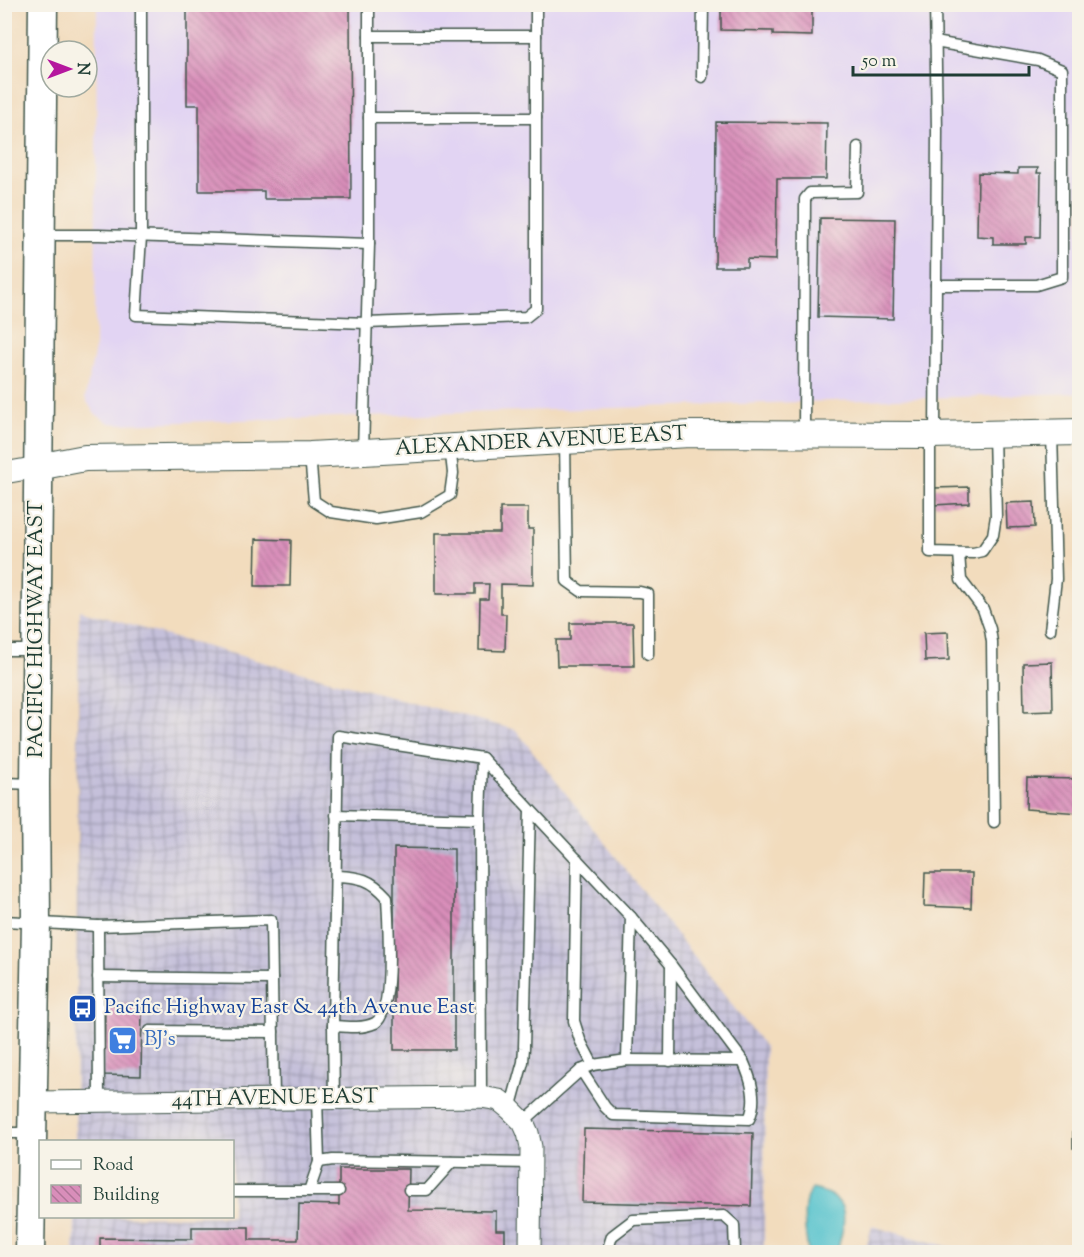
<svg xmlns="http://www.w3.org/2000/svg" width="1084" height="1257" viewBox="0 0 1084 1257" font-family="'Sorts Mill Goudy',serif">
<defs>
<pattern id="industrial-grid" width="8" height="8" patternUnits="userSpaceOnUse" patternTransform="scale(1.5)"><rect width="8" height="8" fill="#c5c0da"/><path d="M0 4h8M4 0v8" fill="none" stroke="#9f9db2"/></pattern>
<pattern id="building-back-hatch" width="6" height="6" patternUnits="userSpaceOnUse" patternTransform="scale(1.5)"><rect width="6" height="6" fill="#d98eba"/><path d="M-1 5l2 2M0 0l6 6M5-1l2 2" fill="none" stroke="#af7598"/></pattern>
</defs>
<rect width="100%" height="100%" fill="#f7f3e8"/>
<filter id="ink" filterUnits="userSpaceOnUse"><feTurbulence type="fractalNoise" baseFrequency=".0167" numOctaves="2"/><feDisplacementMap in="SourceGraphic" scale="12" xChannelSelector="R" yChannelSelector="G"/><feConvolveMatrix kernelMatrix="1 2 1 2 8 2 1 2 1" color-interpolation-filters="sRGB"/></filter>
<filter id="wash" filterUnits="userSpaceOnUse"><feTurbulence type="fractalNoise" baseFrequency=".008" numOctaves="4" result="noise"/><feDisplacementMap in="SourceGraphic" scale="24" xChannelSelector="R" yChannelSelector="G"/><feGaussianBlur stdDeviation="1.35" result="paint"/><feColorMatrix in="noise" values="0 0 0 0 0 0 0 0 0 0 0 0 0 0 0 0 0 1.4 0 .05"/><feComposite in="paint" operator="in"/></filter>
<g filter="url(#wash)">
<rect width="100%" height="100%" fill="#f2dcbd"/>
<path fill="#e2d4f3" d="M 97,5 L 1079,5 L 1079,393 L 118,424 L 109,423 L 94,413 L 85,398 L 95,349 Z"/>
<g fill="url(#industrial-grid)">
<path d="M 79,610 L 178,639 L 516,730 L 765,1047 L 764,1252 L 74,1252 L 75,1217 L 232,1216 L 232,1142 L 75,1141 Z"/>
<path d="M 872,1226 L 893,1232 L 969,1252 L 865,1252 Z"/>
</g>
<path fill="#56c3cd" stroke="#3a8080" stroke-width="1.5" d="M 812,1189 C 854,1197 845,1221 837,1252 L 808,1252 C 806,1235 799,1201 812,1189 Z"/>
<g id="blocks">
<g fill="url(#building-back-hatch)">
<path d="M 721,4 L 826,4 L 826,9 L 812,8 L 812,36 L 773,35 L 773,31 L 721,30 Z"/>
<path d="M 187,5 L 350,5 L 351,199 L 264,199 L 264,191 L 199,191 L 199,105 L 187,105 Z"/>
<path d="M 716,122 L 827,123 L 826,179 L 777,179 L 776,260 L 747,259 L 747,267 L 715,267 Z"/>
<path d="M 1018,168 L 1038,168 L 1037,173 L 1041,173 L 1040,237 L 1026,237 L 1026,244 L 993,244 L 993,237 L 977,236 L 978,173 L 1018,174 Z"/>
<path d="M 820,218 L 895,219 L 893,319 L 818,317 Z"/>
<path d="M 969,487 L 969,503 L 934,505 L 934,488 Z"/>
<path d="M 1034,502 L 1035,527 L 1007,528 L 1006,503 Z"/>
<path d="M 500,508 L 528,508 L 528,529 L 533,529 L 533,585 L 501,584 L 501,614 L 506,614 L 505,651 L 479,650 L 480,599 L 488,599 L 489,584 L 475,584 L 475,594 L 436,594 L 436,533 L 500,533 Z"/>
<path d="M 256,539 L 291,540 L 290,586 L 255,586 Z"/>
<path d="M 570,623 L 633,623 L 634,666 L 557,666 L 556,640 L 570,640 Z"/>
<path d="M 948,632 L 949,660 L 925,661 L 924,633 Z"/>
<path d="M 1052,662 L 1053,711 L 1024,712 L 1023,663 Z"/>
<path d="M 1027,778 L 1080,779 L 1080,813 L 1026,809 Z"/>
<path d="M 394,848 L 454,849 L 454,1050 L 394,1050 Z"/>
<path d="M 925,873 L 972,873 L 971,908 L 924,906 Z"/>
<path d="M 105,1004 L 142,1005 L 141,1076 L 104,1075 Z"/>
<path d="M 584,1129 L 753,1133 L 751,1206 L 582,1202 Z"/>
<path d="M 1073,1131 L 1080,1131 L 1080,1149 L 1073,1148 Z"/>
<path d="M 339,1169 L 409,1169 L 408,1210 L 496,1211 L 496,1230 L 505,1230 L 505,1252 L 100,1252 L 100,1238 L 192,1239 L 192,1227 L 249,1227 L 249,1240 L 298,1240 L 299,1204 L 339,1205 Z"/>
</g>
</g>
</g>
<g filter="url(#ink)">
<use href="#blocks" fill-opacity="0" stroke="#3f5549" stroke-width="1.5"/>
<g fill="none" stroke-linecap="round" stroke-linejoin="round">
<defs>
<g id="service">
<path d="M 141,4 L 141,237 L 136,315 L 367,323 L 526,317 L 536,309 L 536,4"/>
<path d="M 935,4 L 937,131 L 935,435"/>
<path d="M 369,36 L 536,36"/>
<path d="M 935,42 L 1038,60 L 1062,70 L 1062,277 L 1036,285 L 936,285"/>
<path d="M 702,77 L 703,4"/>
<path d="M 369,118 L 536,118"/>
<path d="M 43,235 L 99,235 L 369,244"/>
<path d="M 804,434 L 805,199 L 810,193 L 857,192 L 858,147"/>
<path d="M 930,435 L 930,552 L 973,553 L 982,551 L 993,535 L 996,516 L 994,434"/>
<path d="M 565,441 L 567,581 L 581,591 L 640,592 L 648,594 L 648,654"/>
<path d="M 363,451 L 369,244 L 369,4"/>
<path d="M 310,455 L 314,501 L 331,512 L 376,519 L 421,512 L 450,495 L 453,473 L 450,446"/>
<path d="M 959,553 L 961,580 L 983,609 L 990,629 L 992,642 L 994,822"/>
<path d="M 1050,630 L 1056,579 L 1052,433"/>
<path d="M 4,650 L 34,650"/>
<path d="M 4,783 L 35,784"/>
<path d="M 336,815 L 480,819 L 481,1097"/>
<path d="M 480,819 L 482,758"/>
<path d="M 577,859 L 574,1021 L 580,1040 L 593,1065"/>
<path d="M 4,921 L 98,926 L 271,920 L 274,1099"/>
<path d="M 98,926 L 99,1101"/>
<path d="M 98,977 L 272,979"/>
<path d="M 333,1026 C 347,1027 362,1029 375,1023 C 395,1012 388,920 387,897 C 371,879 360,877 337,876"/>
<path d="M 150,1031 L 273,1032"/>
<path d="M 627,1060 L 631,917"/>
<path d="M 670,1061 L 671,965"/>
<path d="M 334,1099 L 333,1026 L 338,736 L 482,758 L 631,917 L 671,965 L 743,1061 C 751,1079 758,1100 749,1119 L 613,1115 L 605,1107 L 581,1070"/>
<path d="M 510,1109 L 523,1062 L 524,1048 L 530,810"/>
<path d="M 523,1122 L 581,1070 L 593,1065 L 627,1060 L 743,1061"/>
<path d="M 4,1133 L 31,1133"/>
<path d="M 319,1162 L 333,1160 L 531,1163"/>
<path d="M 409,1190 L 427,1190 L 452,1162"/>
<path d="M 232,1191 L 309,1191 L 319,1162 L 317,1099"/>
<path d="M 309,1191 L 339,1191"/>
<path d="M 607,1252 L 612,1236 L 633,1220 L 724,1216 L 734,1225 L 735,1252"/>
</g>
<g id="minor">
<path d="M 4,473 L 38,467"/>
<path d="M 32,1102 L 481,1097 L 499,1100 L 510,1109 L 523,1122 L 528,1133 L 531,1147 L 530,1252"/>
</g>
<path id="tertiary" d="M 38,467 L 85,458 L 310,455 L 690,434 L 930,435 L 1080,432"/>
<path id="secondary" d="M 30,1252 L 36,922 L 35,784 L 43,4"/>
</defs>
<use href="#service" stroke="#3f5549" stroke-width="13"/>
<use href="#minor" stroke="#3f5549" stroke-width="23"/>
<use href="#tertiary" stroke="#3f5549" stroke-width="28"/>
<use href="#secondary" stroke="#3f5549" stroke-width="31"/>
<use href="#service" stroke="#fff" stroke-width="10"/>
<use href="#minor" stroke="#fff" stroke-width="21"/>
<use href="#tertiary" stroke="#fff" stroke-width="26"/>
<use href="#secondary" stroke="#fff" stroke-width="28"/>
</g>
</g>
<defs>
<symbol id="bus-square" viewBox="-11 -11 22 22"><rect x="-9" y="-9" width="18" height="18" rx="4" fill="#1a4fb4" stroke="#f7f3e8"/><path d="M-5-6H5V4H4V6H2V4H-2V6H-4V4H-5ZM-3.5-4V0h7V-4ZM-3.5 1.2v1.5H-2V1.2ZM2 1.2v1.5H3.5V1.2Z" fill="#fff"/></symbol>
<symbol id="supermarket-square" viewBox="-11 -11 22 22"><rect x="-9" y="-9" width="18" height="18" rx="4" fill="#3f7fe0" stroke="#f7f3e8"/><path d="M-6-5.5h2.5l.6 2H6L4.5 2H-2.5L-4.4-4H-6ZM-1.5 3.2a1.3 1.3 0 1 0 .1 0ZM3 3.2a1.3 1.3 0 1 0 .1 0Z" fill="#fff"/></symbol>
</defs>
<g fill-rule="evenodd">
<use href="#bus-square" x="66" y="992" width="33" height="33"/>
<use href="#supermarket-square" x="106" y="1024" width="33" height="33"/>
</g>
<g text-anchor="middle" dominant-baseline="central" stroke-width="4.5" stroke-linejoin="round" paint-order="stroke">
<g font-size="21" fill="#1f3d34" stroke="#f7f3e8">
<text transform="translate(541 442) rotate(-3)">ALEXANDER AVENUE EAST</text>
<text transform="translate(37 629) rotate(-90)">PACIFIC HIGHWAY EAST</text>
<text transform="translate(275 1099) rotate(-1)">44TH AVENUE EAST</text>
</g>
<g font-size="21" fill="#164399" stroke="#f7f3e8" text-anchor="start">
<text x="104" y="1008">Pacific Highway East &amp; 44th Avenue East</text>
</g>
<g font-size="21" fill="#366cbe" stroke="#f7f3e8" text-anchor="start">
<text x="144" y="1040">BJ's</text>
</g>
</g>
<rect width="1084" height="1257" fill="none" stroke="#f7f3e8" stroke-width="24"/>
<rect x="39" y="1140" width="195" height="78" fill="#f7f3e8" stroke="#a1aaa0" stroke-width="1.5"/>
<rect x="51" y="1160" width="30" height="9" fill="#ffffff" stroke="#a1aaa0" stroke-width="1.5"/>
<text x="93" y="1170" font-size="18" fill="#1f3d34">Road</text>
<rect x="51" y="1185" width="30" height="18" fill="url(#building-back-hatch)" stroke="#a1aaa0" stroke-width="1.5"/>
<text x="93" y="1200" font-size="18" fill="#1f3d34">Building</text>
<g transform="translate(69 69) rotate(90)"><circle r="28" fill="#f7f3e8" stroke="#a1aaa0" stroke-width="1.5"/>
<path d="M0-4.5L10 22L0 15L-10 22Z" fill="#b5179e"/>
<text y="-9" font-size="16" font-weight="bold" text-anchor="middle" fill="#1f3d34">N</text>
</g>
<path d="M853 66v9h176v-9" fill="none" stroke="#1f3d34" stroke-width="3"/>
<text x="862" y="66" font-size="18" fill="#1f3d34" stroke="#f7f3e8" stroke-width="4.5" paint-order="stroke">50 m</text>
</svg>
